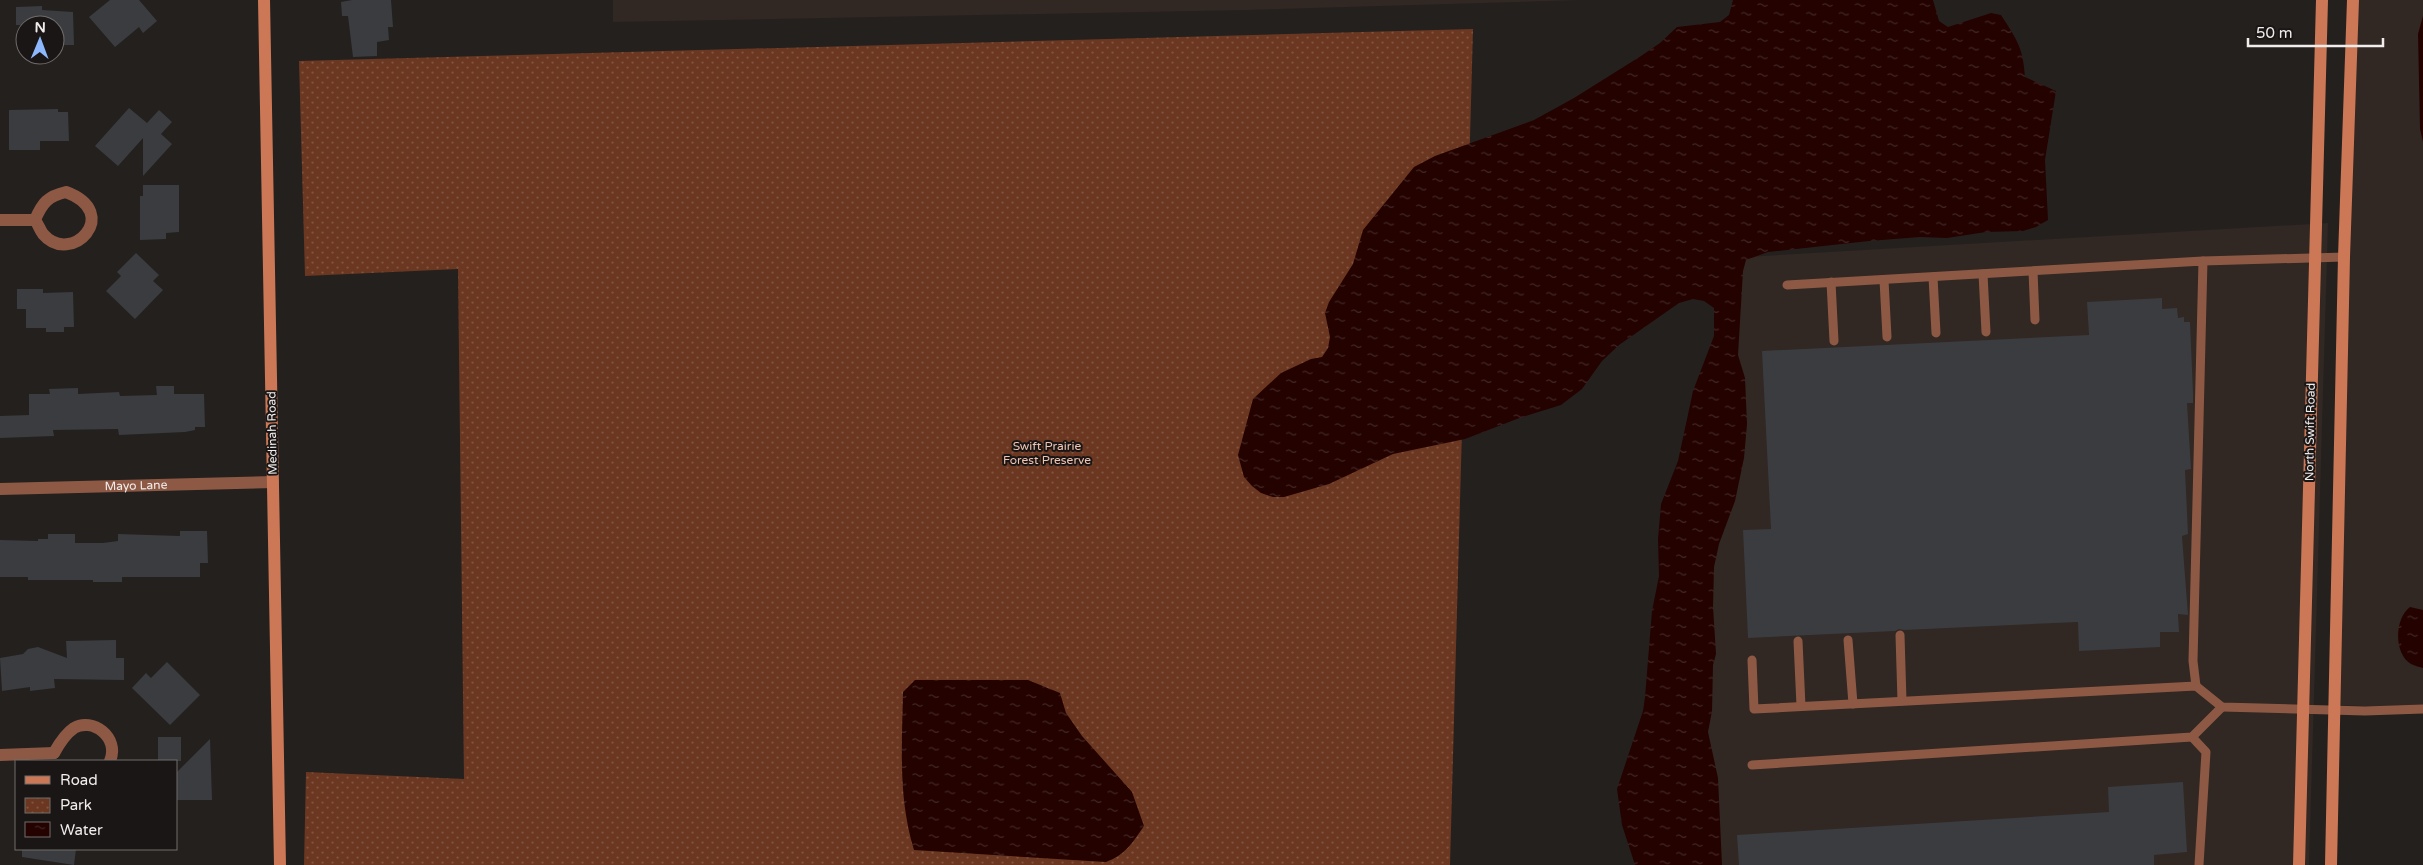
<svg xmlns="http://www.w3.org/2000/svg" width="2423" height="865" viewBox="0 0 2423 865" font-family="'Varela Round',sans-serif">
<defs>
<pattern id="park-dots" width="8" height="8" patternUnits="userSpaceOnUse" patternTransform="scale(1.25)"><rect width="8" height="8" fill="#6b3721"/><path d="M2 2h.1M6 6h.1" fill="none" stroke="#805441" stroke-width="1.8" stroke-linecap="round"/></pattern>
<pattern id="water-ripples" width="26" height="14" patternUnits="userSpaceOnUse" patternTransform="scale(1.25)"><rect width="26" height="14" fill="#230200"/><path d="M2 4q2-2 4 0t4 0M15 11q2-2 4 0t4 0" fill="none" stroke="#432725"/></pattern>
</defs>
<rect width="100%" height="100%" fill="#24201e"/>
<g fill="#312723">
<path d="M 613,0 L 1581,0 L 1248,10 L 613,22 Z"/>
<path d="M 2352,0 L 2423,0 L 2423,708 L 2332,705 Z"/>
<path d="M 2328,223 L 2309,865 L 1688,865 L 1727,258 Z"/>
</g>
<path fill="url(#park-dots)" d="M 1473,29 L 1450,865 L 304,865 L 306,772 L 464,779 L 458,269 L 305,276 L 299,61 Z"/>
<g fill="url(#water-ripples)">
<path d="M 1733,0 L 1933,0 L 1939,21 L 1948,27 L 1991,13 L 2001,15 C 2017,40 2023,47 2025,77 L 2056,91 L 2045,160 L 2048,220 L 2036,227 L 2023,231 L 1986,232 L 1947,238 L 1920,237 L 1869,241 L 1768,252 L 1746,260 L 1743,271 L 1738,355 L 1745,378 L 1747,424 L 1744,458 L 1735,501 L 1719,544 L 1714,567 L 1713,607 L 1716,654 L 1713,665 L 1712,711 L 1708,732 L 1718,778 L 1722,865 L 1635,865 L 1622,825 L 1617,789 L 1643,711 L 1645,697 L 1652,611 L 1659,576 L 1658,539 L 1661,504 L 1678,461 L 1693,391 L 1714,336 L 1714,308 L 1704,301 L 1693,299 L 1679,303 L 1619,345 L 1602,361 L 1582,389 L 1561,405 L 1522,417 L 1465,439 L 1393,454 L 1329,484 L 1284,497 L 1273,497 L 1261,493 L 1252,486 L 1244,477 L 1238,455 L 1253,399 L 1281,373 L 1311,359 L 1322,357 L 1328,348 L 1330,337 L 1325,313 L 1329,302 L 1353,264 L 1363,230 L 1414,167 L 1435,156 L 1534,120 L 1574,98 L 1641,56 L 1660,43 L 1677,27 L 1720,22 L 1729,15 Z"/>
<path d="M 2423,16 L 2423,142 L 2420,129 L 2418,34 Z"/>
<path d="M 2410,607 L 2423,610 L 2423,668 C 2420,667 2415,666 2411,664 C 2394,654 2394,619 2410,607 Z"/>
<path d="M 915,680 L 1028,680 L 1060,693 L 1066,713 L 1082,736 L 1132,792 L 1144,826 C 1134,841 1124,856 1106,862 L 914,850 C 898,798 902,746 903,692 Z"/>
</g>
<g fill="#3a3c40">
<path d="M 110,0 L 139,0 L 157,21 L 143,33 L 139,27 L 115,47 L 89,17 Z"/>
<path d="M 352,0 L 391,0 L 393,27 L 388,27 L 389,40 L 377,42 L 377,56 L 353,57 L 348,16 L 342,16 L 341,2 Z"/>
<path d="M 42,6 L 42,10 L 73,12 L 74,45 L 55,45 L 55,25 L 16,25 L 16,7 Z"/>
<path d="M 129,108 L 147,123 L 159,110 L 172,122 L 161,134 L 172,144 L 143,176 L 143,138 L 118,166 L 95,146 Z"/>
<path d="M 58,109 L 58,112 L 68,112 L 69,141 L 40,141 L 40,150 L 9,150 L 9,110 Z"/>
<path d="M 143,185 L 179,185 L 179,232 L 166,233 L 166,239 L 140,240 L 140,196 L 143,196 Z"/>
<path d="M 136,253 L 159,275 L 153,281 L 163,290 L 135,319 L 106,291 L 121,276 L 117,272 Z"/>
<path d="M 17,289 L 43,289 L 43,293 L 73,292 L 74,327 L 64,327 L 64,332 L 46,332 L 46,328 L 26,328 L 26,309 L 17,309 Z"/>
<path d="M 2162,298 L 2162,309 L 2177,308 L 2178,318 L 2184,317 L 2184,322 L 2190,322 L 2193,392 L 2193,403 L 2187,403 L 2191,469 L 2185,470 L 2188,534 L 2182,536 L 2188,615 L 2178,614 L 2179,632 L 2160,632 L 2160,647 L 2079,651 L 2078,622 L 1904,630 L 1899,629 L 1895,631 L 1748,638 L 1743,530 L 1771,529 L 1762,351 L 2089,335 L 2087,302 Z"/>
<path d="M 156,386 L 174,386 L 174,394 L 204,394 L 205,427 L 195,427 L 195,430 L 185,432 L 119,435 L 118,429 L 53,430 L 54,436 L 0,438 L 0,416 L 29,415 L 29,394 L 50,394 L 49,389 L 78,388 L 78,394 L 119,392 L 120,396 L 157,395 Z"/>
<path d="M 180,531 L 207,531 L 208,563 L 200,563 L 200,577 L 122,577 L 122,582 L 93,582 L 93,580 L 28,580 L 28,577 L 0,577 L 0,540 L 38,541 L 38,539 L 48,539 L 48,534 L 75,534 L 75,543 L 103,543 L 118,541 L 118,534 L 180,536 Z"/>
<path d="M 116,640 L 116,658 L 124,658 L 124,680 L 54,679 L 55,688 L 30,691 L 30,687 L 2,691 L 0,658 L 23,654 L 28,649 L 38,647 L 67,658 L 66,641 Z"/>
<path d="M 167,662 L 200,695 L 170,725 L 132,688 L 146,673 L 151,678 Z"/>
<rect x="158" y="737" width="23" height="24"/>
<path d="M 210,739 L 212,800 L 176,800 L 176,773 Z"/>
<path d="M 2183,782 L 2187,852 L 2154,855 L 2154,865 L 1739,865 L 1737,835 L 2109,812 L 2108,787 Z"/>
<path d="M 22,849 L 76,849 L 74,865 L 22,857 Z"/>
</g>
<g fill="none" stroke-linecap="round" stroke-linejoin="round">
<g stroke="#8d5944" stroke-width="9">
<path d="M 2203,261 L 2344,257"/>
<path d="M 2033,271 L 2035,320"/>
<path d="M 1983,274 L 1986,332"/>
<path d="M 1933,277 L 1936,333"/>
<path d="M 1884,280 L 1887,337"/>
<path d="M 1831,282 L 1834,341"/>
<path d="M 1787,285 L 2203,261 L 2193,661 L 2196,686"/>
<path d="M 1900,635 L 1902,701"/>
<path d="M 1848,640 L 1853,704"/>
<path d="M 1798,641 L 1801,706"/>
<path d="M 1752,660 L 1754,709 L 2196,686 L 2222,707 L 2365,711 L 2423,709"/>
<path d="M 2192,737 L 2206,752 L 2199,865"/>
<path d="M 1752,765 L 2192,737 L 2222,707"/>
</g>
<g stroke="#8d5944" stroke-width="12">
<path d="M 66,192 C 123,213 71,267 43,234 C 40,230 38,224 35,220 C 42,203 48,196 66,192 Z"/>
<path d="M 0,220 L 35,220"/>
<path id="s1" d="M 0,489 L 273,482"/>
<path d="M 54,753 C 59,744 65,734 74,728 C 92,717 120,737 110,761"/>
<path d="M 0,755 L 54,753"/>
</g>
<g stroke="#cc7856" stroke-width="12">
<path d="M 264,0 L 280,865"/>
<path d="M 2299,865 L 2322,0"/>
<path d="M 2331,865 L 2344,257 L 2353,0"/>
</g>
</g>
<g text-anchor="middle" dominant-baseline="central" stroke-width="4" stroke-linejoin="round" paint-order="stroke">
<g font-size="12" fill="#f0edec" stroke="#1a1615">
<text transform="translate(2310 432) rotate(-89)">North Swift Road</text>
<text transform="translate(272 433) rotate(-91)">Medinah Road</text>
<text stroke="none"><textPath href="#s1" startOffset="136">Mayo Lane</textPath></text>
</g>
<g font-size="12" fill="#f1c5b3" stroke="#1a1615">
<text x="1047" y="446">Swift Prairie<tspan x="1047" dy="14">Forest Preserve</tspan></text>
</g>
</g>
<rect x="15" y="760" width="162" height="90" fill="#1a1615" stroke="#706c6b"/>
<rect x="25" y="776" width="25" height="8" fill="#cc7856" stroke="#706c6b"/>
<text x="60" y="785" font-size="15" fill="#f0edec">Road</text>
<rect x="25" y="798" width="25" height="15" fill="url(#park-dots)" stroke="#706c6b"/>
<text x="60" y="810" font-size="15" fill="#f0edec">Park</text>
<rect x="25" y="822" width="25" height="15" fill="url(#water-ripples)" stroke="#706c6b"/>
<text x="60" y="835" font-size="15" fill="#f0edec">Water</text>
<g transform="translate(40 40) rotate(1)"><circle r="24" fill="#1a1615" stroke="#706c6b"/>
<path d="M0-4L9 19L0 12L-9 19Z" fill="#8eb8fd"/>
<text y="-8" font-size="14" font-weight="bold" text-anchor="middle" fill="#f0edec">N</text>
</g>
<path d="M2248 38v8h135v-8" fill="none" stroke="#f0edec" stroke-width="2.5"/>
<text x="2256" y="38" font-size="15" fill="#f0edec" stroke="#1a1615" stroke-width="4" paint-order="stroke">50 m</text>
</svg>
